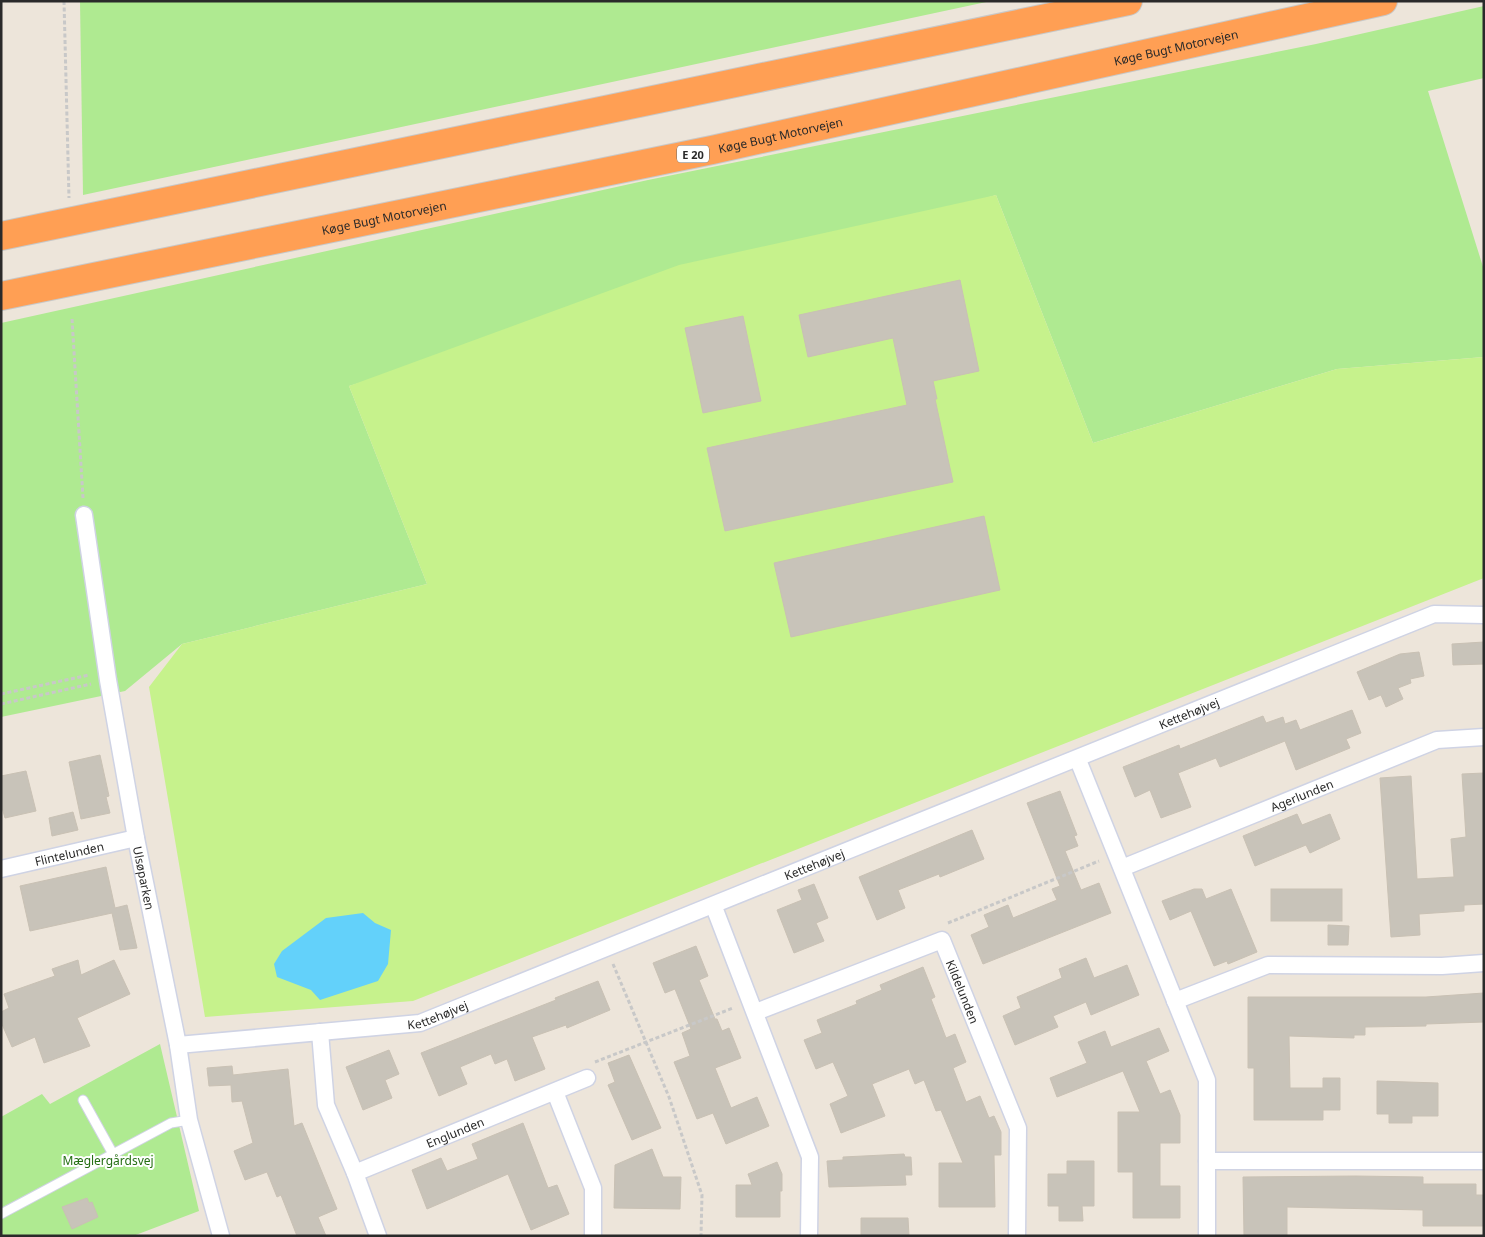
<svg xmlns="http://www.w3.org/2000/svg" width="1485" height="1237" viewBox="0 0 1485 1237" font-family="'Noto Sans',sans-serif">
<rect width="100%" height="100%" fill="#ede5da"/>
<g fill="#afea91">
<path d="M 80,1 L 991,1 L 83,195 Z"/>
<path d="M 1484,6 L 1484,78 L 1428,91 L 1484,270 L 1484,357 L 1337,369 L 1093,443 L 996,195 L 349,386 L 427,584 L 182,644 L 125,691 L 1,717 L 1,323 L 648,180 L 1316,44 Z"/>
<path d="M 160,1044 L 199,1211 L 133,1236 L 1,1236 L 1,1117 L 42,1094 L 50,1104 Z"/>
</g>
<path fill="#c6f28c" d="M 996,195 L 1093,443 L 1337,369 L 1484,357 L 1484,578 L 413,1001 L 205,1017 L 149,687 L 182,644 L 427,584 L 349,386 L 679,265 Z"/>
<path fill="#63d1fa" d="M 363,913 L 375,923 L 391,930 L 388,964 L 378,981 L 320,1000 L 311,990 L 277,977 L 274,964 L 282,951 L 326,918 Z"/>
<g fill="#c8c3b9" stroke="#c9c1b4">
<path d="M 960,280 L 979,371 L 933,381 L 937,399 L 935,399 L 953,482 L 725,531 L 707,448 L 907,405 L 893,338 L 808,357 L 799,315 Z"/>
<path d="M 743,316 L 761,401 L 703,413 L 685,328 Z"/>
<path d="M 984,516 L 1000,590 L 791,637 L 774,563 Z"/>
<path d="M 1484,642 L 1484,664 L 1453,665 L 1452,644 Z"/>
<path d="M 1419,652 L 1424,676 L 1410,679 L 1411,683 L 1398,688 L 1403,699 L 1386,707 L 1381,695 L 1369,700 L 1357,672 L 1400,654 Z"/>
<path d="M 1352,710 L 1361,733 L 1346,739 L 1350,748 L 1296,770 L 1285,741 L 1220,767 L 1216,758 L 1178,773 L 1191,807 L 1161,818 L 1150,790 L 1135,797 L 1123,767 L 1179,745 L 1180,749 L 1263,716 L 1266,723 L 1283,717 L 1285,724 L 1296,720 L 1300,730 Z"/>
<path d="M 100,755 L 109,796 L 106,797 L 110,813 L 81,819 L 69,762 Z"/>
<path d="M 26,771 L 36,811 L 5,818 L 1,804 L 1,776 Z"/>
<path d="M 1484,773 L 1484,904 L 1464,905 L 1464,911 L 1419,914 L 1420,935 L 1391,937 L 1380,778 L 1411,776 L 1417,879 L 1454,877 L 1451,839 L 1466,837 L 1462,774 Z"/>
<path d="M 1060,791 L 1077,835 L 1074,836 L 1078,846 L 1065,851 L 1081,890 L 1099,883 L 1111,913 L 983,964 L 971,935 L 989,927 L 984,915 L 1008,905 L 1013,918 L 1057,900 L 1052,889 L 1060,886 L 1027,803 Z"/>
<path d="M 73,812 L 78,830 L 52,836 L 49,818 Z"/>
<path d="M 1297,814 L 1302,825 L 1330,814 L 1340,839 L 1310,853 L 1306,845 L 1255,866 L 1243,836 Z"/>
<path d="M 972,830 L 984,859 L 940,877 L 939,874 L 898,890 L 905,908 L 877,920 L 859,877 Z"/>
<path d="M 106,867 L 115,908 L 127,905 L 137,948 L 120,950 L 112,913 L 30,931 L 20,886 Z"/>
<path d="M 814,884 L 828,918 L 816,923 L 824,941 L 794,953 L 777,910 L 802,900 L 798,890 Z"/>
<path d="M 1194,889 L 1202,889 L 1206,899 L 1231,889 L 1257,952 L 1228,964 L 1227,961 L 1214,966 L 1191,911 L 1170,920 L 1162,901 Z"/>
<rect x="1271" y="889" width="71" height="32"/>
<path d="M 1328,925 L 1349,926 L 1348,945 L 1328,945 Z"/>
<path d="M 696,946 L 708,976 L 699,980 L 715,1019 L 717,1019 L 722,1031 L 729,1028 L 741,1058 L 715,1068 L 731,1108 L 757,1097 L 769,1126 L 726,1144 L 713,1113 L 697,1119 L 674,1062 L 690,1056 L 682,1033 L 691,1029 L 675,989 L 665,993 L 653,963 Z"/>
<path d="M 1086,958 L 1094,978 L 1127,965 L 1139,995 L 1091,1015 L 1086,1002 L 1053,1016 L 1058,1027 L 1015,1045 L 1003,1016 L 1021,1008 L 1017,997 L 1062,978 L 1059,969 Z"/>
<path d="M 78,960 L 81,975 L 114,960 L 130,994 L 77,1018 L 90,1046 L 44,1063 L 35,1037 L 12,1047 L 1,1022 L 1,1012 L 9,1008 L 4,994 L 55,976 L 52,969 Z"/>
<path d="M 923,967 L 935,997 L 931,999 L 946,1038 L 955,1034 L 966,1062 L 953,1068 L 966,1102 L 980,1096 L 989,1118 L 994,1116 L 1001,1132 L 1001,1155 L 994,1155 L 995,1207 L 939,1207 L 939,1163 L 963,1163 L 941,1110 L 936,1111 L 924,1080 L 915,1084 L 909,1069 L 872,1084 L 885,1116 L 841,1133 L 830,1104 L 848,1096 L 833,1062 L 816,1069 L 804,1040 L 822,1033 L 817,1020 L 857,1004 L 856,1001 L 882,990 L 880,985 Z"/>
<path d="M 598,981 L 610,1010 L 567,1028 L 566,1025 L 532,1037 L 545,1069 L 515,1081 L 507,1059 L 495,1064 L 491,1054 L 460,1067 L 467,1084 L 439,1096 L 421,1053 L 556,1000 L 555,998 Z"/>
<path d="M 1484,993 L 1484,1022 L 1426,1024 L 1426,1026 L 1365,1027 L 1365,1035 L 1354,1035 L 1354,1038 L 1289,1036 L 1290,1088 L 1323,1088 L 1323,1078 L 1340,1078 L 1340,1110 L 1323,1110 L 1323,1120 L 1254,1120 L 1254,1068 L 1248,1068 L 1248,997 L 1426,997 Z"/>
<path d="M 1159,1028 L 1169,1051 L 1146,1061 L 1160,1094 L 1170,1090 L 1180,1115 L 1180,1143 L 1160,1143 L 1160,1186 L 1180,1186 L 1180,1218 L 1133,1218 L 1133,1172 L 1118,1172 L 1118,1112 L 1140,1112 L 1123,1071 L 1057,1097 L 1050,1078 L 1087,1063 L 1078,1042 L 1105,1031 L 1111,1047 Z"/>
<path d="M 389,1050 L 399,1074 L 385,1080 L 392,1098 L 363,1110 L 346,1067 Z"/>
<path d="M 629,1055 L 661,1128 L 632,1140 L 608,1085 L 615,1082 L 608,1063 Z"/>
<path d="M 232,1066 L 233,1075 L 288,1069 L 294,1126 L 302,1123 L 337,1209 L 318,1217 L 326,1236 L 297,1236 L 281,1195 L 277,1197 L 267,1172 L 245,1180 L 234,1151 L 253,1143 L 242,1101 L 232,1102 L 231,1085 L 209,1086 L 207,1068 Z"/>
<path d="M 1377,1081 L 1438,1083 L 1438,1116 L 1412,1116 L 1412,1123 L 1389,1123 L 1389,1114 L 1377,1114 Z"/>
<path d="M 523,1123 L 548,1188 L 557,1185 L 569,1214 L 531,1230 L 508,1174 L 427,1209 L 412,1170 L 441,1158 L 447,1171 L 478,1159 L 472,1144 Z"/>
<path d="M 652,1149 L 663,1177 L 681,1177 L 680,1209 L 614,1208 L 615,1165 Z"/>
<path d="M 904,1154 L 905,1157 L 911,1157 L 912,1175 L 905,1175 L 906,1185 L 829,1187 L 827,1161 L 843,1160 L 843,1157 Z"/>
<path d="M 1067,1161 L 1094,1161 L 1094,1206 L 1082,1206 L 1083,1221 L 1059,1221 L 1059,1206 L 1048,1206 L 1048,1174 L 1067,1174 Z"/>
<path d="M 777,1162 L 782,1174 L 782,1191 L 780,1191 L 780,1217 L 736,1217 L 736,1185 L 752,1185 L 748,1174 Z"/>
<path d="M 1355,1176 L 1423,1177 L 1423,1184 L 1476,1184 L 1476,1195 L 1484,1195 L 1484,1226 L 1423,1226 L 1423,1210 L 1287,1207 L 1287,1236 L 1244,1236 L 1243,1177 Z"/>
<path d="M 87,1198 L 89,1203 L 92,1202 L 98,1217 L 72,1229 L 62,1207 Z"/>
<path d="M 861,1218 L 908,1218 L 909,1236 L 861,1236 Z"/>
</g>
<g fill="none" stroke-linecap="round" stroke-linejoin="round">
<defs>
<g id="lane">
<path d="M 83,1100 L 113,1154"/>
<path d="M 1,1214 L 171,1123 L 189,1120"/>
</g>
<g id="street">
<path id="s1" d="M 84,515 L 108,680 L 136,838 L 178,1045 L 189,1120 L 221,1236"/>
<path d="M 1078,760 L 1207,1080 L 1207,1236"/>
<path id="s2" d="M 1122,868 L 1437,740 L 1484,737"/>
<path id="s3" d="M 1,869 L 136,838"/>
<path d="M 714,907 L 810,1157 L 809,1236"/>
<path d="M 1175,1001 L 1268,965 L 1442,966 L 1484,963"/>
<path id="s4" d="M 756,1012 L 942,940 L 1018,1128 L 1017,1236"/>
<path d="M 320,1032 L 326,1105 L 355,1173 L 378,1236"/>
<path id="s5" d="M 178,1045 L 420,1023 L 1434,614 L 1484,615"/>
<path d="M 555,1092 L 593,1188 L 593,1236"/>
<path d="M 1207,1161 L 1484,1161"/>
<path id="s6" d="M 355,1173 L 587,1078"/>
</g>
<g id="highway">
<path d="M 1,236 L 1128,1"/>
<path id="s7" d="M 1,296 L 712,150 L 1383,1"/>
</g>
</defs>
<use href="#lane" stroke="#cfd3e4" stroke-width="11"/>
<use href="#street" stroke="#cfd3e4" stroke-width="19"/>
<use href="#highway" stroke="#c8c8c8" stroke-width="30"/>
<g stroke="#c8c8c8" stroke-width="3" stroke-dasharray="4 2.5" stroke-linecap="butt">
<path d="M 64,1 L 69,198"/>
<path d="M 72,319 L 83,498"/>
<path d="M 1,694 L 89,675"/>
<path d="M 1,704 L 91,684"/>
<path d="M 948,923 L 1099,861"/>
<path d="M 613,964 L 669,1097 L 702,1195 L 701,1236"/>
<path d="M 595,1062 L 733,1008"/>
</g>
<use href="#lane" stroke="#fff" stroke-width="9"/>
<use href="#street" stroke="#fff" stroke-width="16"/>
<use href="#highway" stroke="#ff9f54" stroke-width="28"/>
</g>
<g text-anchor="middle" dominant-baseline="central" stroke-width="4" stroke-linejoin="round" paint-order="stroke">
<rect fill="#fff" stroke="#6a6a6a" stroke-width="1" x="677" y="145.5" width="32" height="17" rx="4"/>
<g font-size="11" font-weight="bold" fill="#2a2a2a">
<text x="693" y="154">E 20</text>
</g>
<g font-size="12" fill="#2a2a2a" stroke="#fff">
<text stroke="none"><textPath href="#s7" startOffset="1201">Køge Bugt Motorvejen</textPath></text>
<text stroke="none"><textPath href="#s7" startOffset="796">Køge Bugt Motorvejen</textPath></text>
<text stroke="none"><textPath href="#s7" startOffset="391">Køge Bugt Motorvejen</textPath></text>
<text stroke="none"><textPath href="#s5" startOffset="1072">Kettehøjvej</textPath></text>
<text stroke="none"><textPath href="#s2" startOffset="194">Agerlunden</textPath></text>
<text stroke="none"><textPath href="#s3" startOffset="70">Flintelunden</textPath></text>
<text stroke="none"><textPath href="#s5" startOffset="668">Kettehøjvej</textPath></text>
<text stroke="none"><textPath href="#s1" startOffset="368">Ulsøparken</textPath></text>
<text stroke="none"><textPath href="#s4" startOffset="255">Kildelunden</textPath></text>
<text stroke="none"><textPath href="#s5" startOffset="262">Kettehøjvej</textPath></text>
<text stroke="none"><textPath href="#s6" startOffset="108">Englunden</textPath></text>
</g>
<g font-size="12" fill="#256e13" stroke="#fff">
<text x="108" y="1160">Mæglergårdsvej</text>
</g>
</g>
<rect width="1485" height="1237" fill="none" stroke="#2a2a2a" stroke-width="5"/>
</svg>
